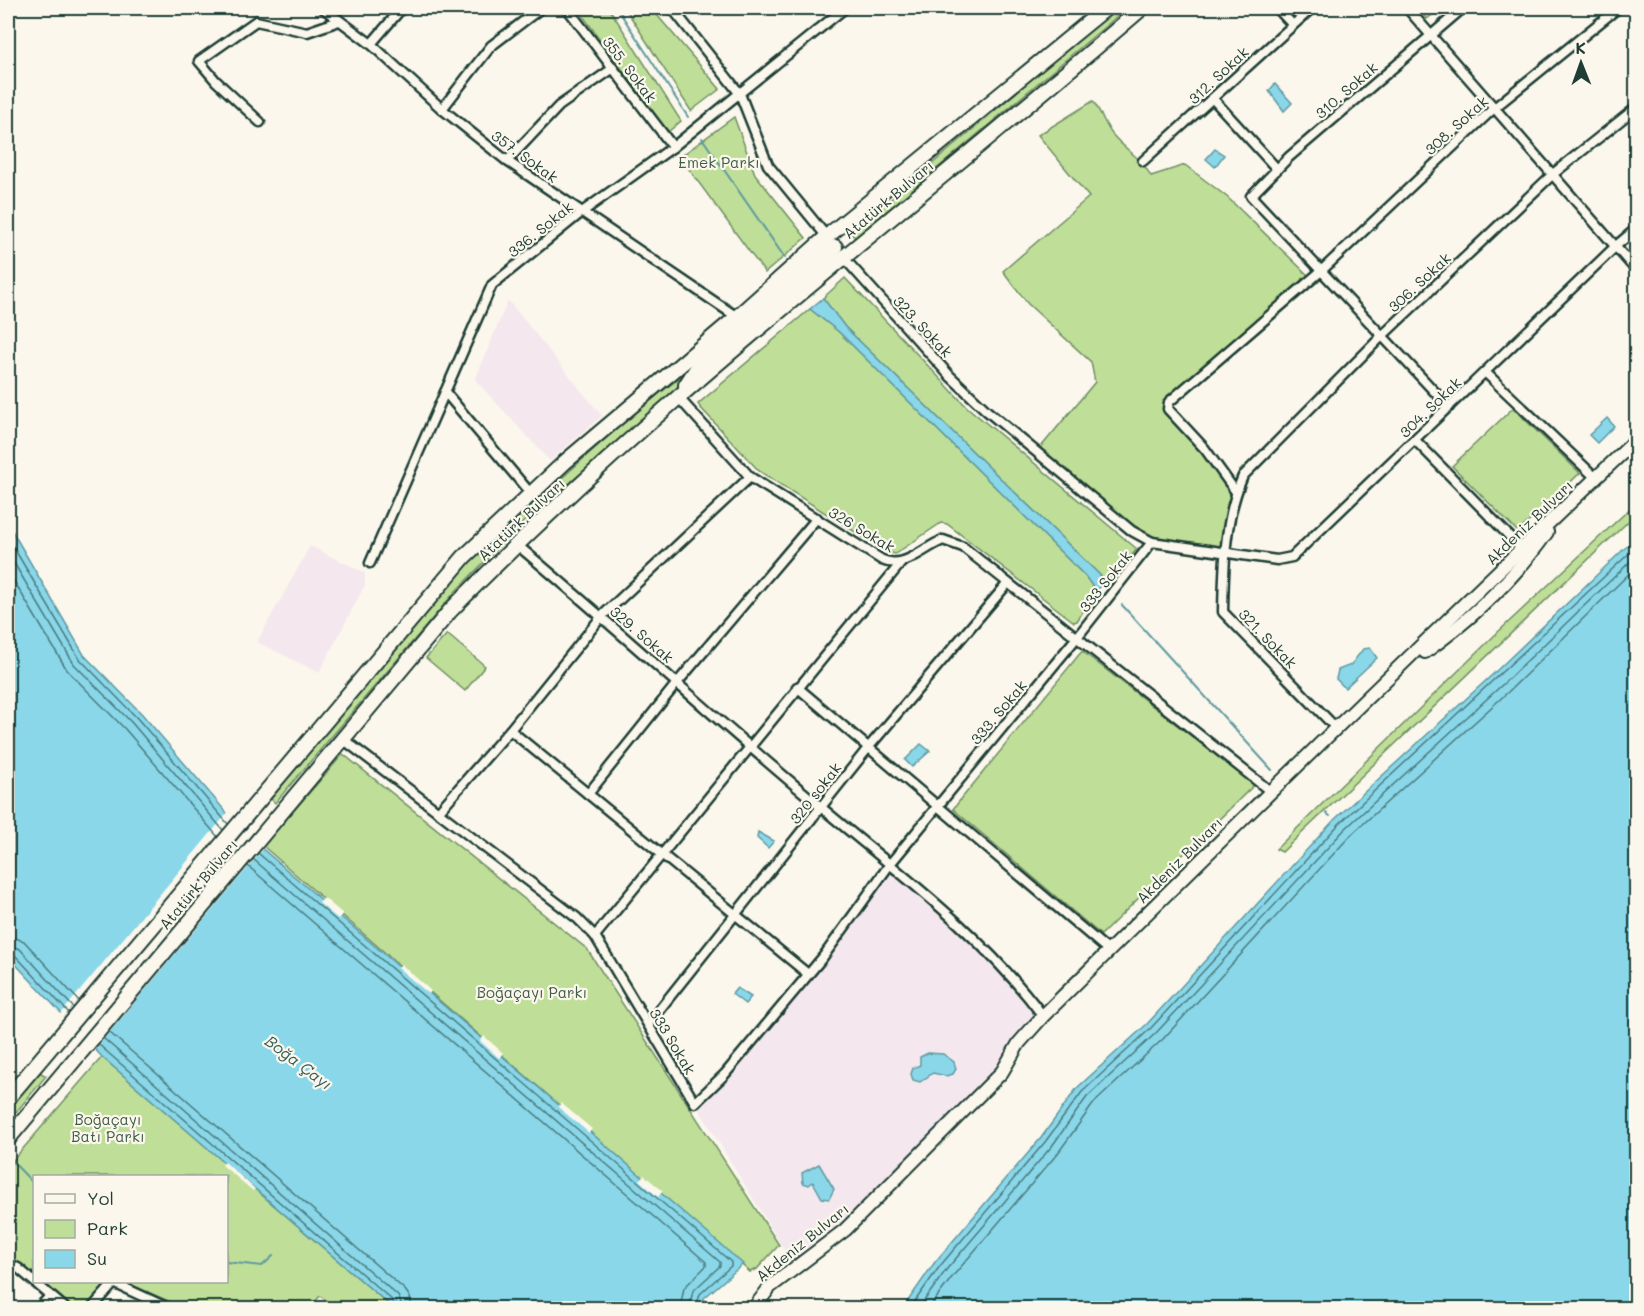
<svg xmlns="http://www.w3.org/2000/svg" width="1644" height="1316" viewBox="0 0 1644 1316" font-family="Mali,sans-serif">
<rect width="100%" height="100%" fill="#fbf7ec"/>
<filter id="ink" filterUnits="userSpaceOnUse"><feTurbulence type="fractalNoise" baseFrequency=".0167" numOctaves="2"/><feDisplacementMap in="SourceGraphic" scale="12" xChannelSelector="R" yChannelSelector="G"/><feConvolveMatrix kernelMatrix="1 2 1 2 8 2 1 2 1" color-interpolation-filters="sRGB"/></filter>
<g filter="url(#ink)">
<g fill="#f4e8ee">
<path d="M 508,300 L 602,416 L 550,461 L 475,380 Z"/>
<path d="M 310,546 L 365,573 L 365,585 L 319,673 L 257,642 Z"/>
<path d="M 890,864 L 936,903 L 1043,1016 L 1002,1072 L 845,1230 L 795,1268 L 695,1103 L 822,957 Z"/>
</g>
<g fill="#bfde97" stroke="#6f8e66" stroke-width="1.5">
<path d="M 577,8 L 609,8 L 681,121 L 668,132 Z"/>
<path d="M 625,8 L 651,8 L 720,89 L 691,111 Z"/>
<path d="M 1115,8 L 1127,8 L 855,238 L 851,233 Z"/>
<path d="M 1417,8 L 1441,8 L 1427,19 Z"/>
<path d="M 1093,101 C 1101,112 1105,125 1112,134 C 1126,151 1139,155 1151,176 L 1185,165 L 1227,197 L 1312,279 L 1168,409 L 1236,492 L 1224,552 L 1152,542 L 1036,453 L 1095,382 L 1091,362 L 1028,304 L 1003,271 L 1089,197 L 1038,135 Z"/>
<path d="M 734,117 L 755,174 L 806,238 L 765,273 L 680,157 Z"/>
<path d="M 845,278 L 967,407 L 1137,549 L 1113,578 L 1106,581 L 845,327 L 823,298 Z"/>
<path d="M 810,309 L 839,332 L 1085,576 L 1096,591 L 1077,621 L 1074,622 L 947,524 L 941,523 L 895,554 L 887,552 L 759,471 L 700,407 L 698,404 Z"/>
<path d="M 689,371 L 668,400 L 520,525 L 455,592 L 275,803 L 268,796 L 313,741 L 468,563 L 636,411 Z"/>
<path d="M 1513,408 L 1580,473 L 1518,532 L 1452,466 Z"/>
<path d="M 1636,503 L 1636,514 L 1282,852 L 1276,849 L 1498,632 Z"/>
<path d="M 447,634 L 485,666 L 465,691 L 426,658 Z"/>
<path d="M 1082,651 L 1254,785 L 1101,935 L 953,809 Z"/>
<path d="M 343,754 L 587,949 L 779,1245 L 757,1269 L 750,1272 L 263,846 Z"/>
<path d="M 102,1057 L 393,1308 L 336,1308 L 320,1296 L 310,1308 L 185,1308 L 124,1282 L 226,1282 L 226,1176 L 34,1176 L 34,1278 L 8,1256 L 8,1166 Z"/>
<path d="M 38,1071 L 46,1076 L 8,1122 L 8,1107 Z"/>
<path d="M 39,1282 L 108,1282 L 85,1308 L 72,1308 Z"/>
</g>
<g fill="#8ad7ea" stroke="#5f99a1" stroke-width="1.5">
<path d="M 1275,84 L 1292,103 L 1284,111 L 1269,91 Z"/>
<path d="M 1215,149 L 1224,155 L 1215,167 L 1206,159 Z"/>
<path d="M 823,298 L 845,327 L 1106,581 L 1096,591 L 1085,576 L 839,332 L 810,309 Z"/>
<path d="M 1607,418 L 1614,426 L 1597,443 L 1589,435 Z"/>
<path d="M 8,524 L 84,655 L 142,714 L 244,833 L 743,1264 L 704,1298 L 703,1308 L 393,1308 L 102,1057 L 8,956 Z"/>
<path d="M 1636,540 L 1636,1308 L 903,1308 L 935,1262 L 1041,1138 L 1077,1088 L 1147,1024 L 1335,819 L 1492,675 L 1625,548 Z"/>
<path d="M 1370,648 L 1377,658 L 1345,688 L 1336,679 L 1338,670 L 1351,665 L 1363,649 Z"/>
<path d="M 921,744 L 930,751 L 912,767 L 905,760 Z"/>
<path d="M 758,832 L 774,841 L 768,848 L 757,838 Z"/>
<path d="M 737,988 L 751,997 L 745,1004 L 732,994 Z"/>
<path d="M 928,1053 L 943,1054 L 954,1062 L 956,1069 L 953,1074 L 946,1076 L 933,1073 L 920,1082 L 913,1080 L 911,1074 L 913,1068 L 920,1065 L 920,1057 Z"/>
<path d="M 819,1164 L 834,1189 L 829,1199 L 822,1198 L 813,1182 L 809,1185 L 803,1183 L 802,1173 Z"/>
</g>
<g fill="#fbf7ec">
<path d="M 229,811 L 265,847 L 93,1052 L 59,1016 Z"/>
<path d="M 324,898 L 343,914 L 338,919 L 319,903 Z"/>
<path d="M 401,964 L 431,991 L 429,994 L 398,968 Z"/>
<path d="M 484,1036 L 503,1053 L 499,1058 L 480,1041 Z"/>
<path d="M 561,1103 L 592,1129 L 589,1133 L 558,1107 Z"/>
<path d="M 225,1162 L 255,1189 L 253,1191 L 222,1165 Z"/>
<path d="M 644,1175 L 663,1191 L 658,1197 L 639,1180 Z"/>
</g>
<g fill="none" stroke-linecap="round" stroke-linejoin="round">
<g stroke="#4a7b7d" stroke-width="1.5">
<path d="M 8,538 L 79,658 L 137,718 L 228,824"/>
<path d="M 8,553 L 74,664 L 132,723 L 223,830"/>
<path d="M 8,571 L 67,670 L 125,729 L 218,837"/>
<path d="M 258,853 L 731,1262 L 731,1266 L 700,1294 L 696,1308"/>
<path d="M 253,859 L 720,1262 L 720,1266 L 693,1291 L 689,1308"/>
<path d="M 248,866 L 706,1262 L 706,1266 L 684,1288 L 680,1308"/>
<path d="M 8,936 L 24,941 L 79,1001"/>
<path d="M 8,945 L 20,949 L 73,1007"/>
<path d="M 8,952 L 14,954 L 69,1013"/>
<path d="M 109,1032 L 405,1290 L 410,1297 L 412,1308"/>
<path d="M 103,1038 L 398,1296 L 403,1308"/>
<path d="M 98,1044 L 393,1301 L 396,1308"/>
<path d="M 910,1308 L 940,1266 L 1045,1142 L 1082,1092 L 1151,1028 L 1340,823 L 1636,547"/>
<path d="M 919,1308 L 946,1270 L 1052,1146 L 1087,1097 L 1156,1033 L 1345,829 L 1502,685 L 1636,556"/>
<path d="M 929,1308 L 953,1276 L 1058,1153 L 1094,1103 L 1163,1039 L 1351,835 L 1508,692 L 1636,567"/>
</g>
<g stroke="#5f99a1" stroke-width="2">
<path d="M 617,8 L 688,117"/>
<path d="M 702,138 L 785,258"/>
<path d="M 1122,605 L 1272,770"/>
<path d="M 1326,813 L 1330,816"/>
<path d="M 9,1158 L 34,1184"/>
<path d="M 226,1262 L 262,1266 L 273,1256"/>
</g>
<defs>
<g id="street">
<path d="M 323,8 L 371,44 L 442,109 L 507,161 L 737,317"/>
<path d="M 567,8 L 673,147"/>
<path d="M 672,8 L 740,94 L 768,165 L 827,237"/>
<path d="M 1277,8 L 1292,24"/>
<path d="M 1407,8 L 1636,270"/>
<path d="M 371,44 L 402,8"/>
<path d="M 1213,99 L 1277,169"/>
<path d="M 442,109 L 491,46 L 541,8"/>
<path d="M 260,122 L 216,81 L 199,61 L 256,21 L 307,32 L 339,21"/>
<path d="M 507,161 L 559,106 L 612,69"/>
<path d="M 1143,161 L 1312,8"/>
<path d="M 844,258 L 950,376 L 987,411 L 1132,531 L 1152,542 L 1277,560 L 1292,557 L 1617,245 L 1636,229"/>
<path d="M 1486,373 L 1596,478"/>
<path d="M 445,392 L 531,494"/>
<path d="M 678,397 L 750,477 L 882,560 C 904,570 923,548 943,540 L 963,547 L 1270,791"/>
<path d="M 1449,407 L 1251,196 L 1289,157 L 1463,8"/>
<path d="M 1415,440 L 1522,549"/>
<path d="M 1236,492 L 1205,449 L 1168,409 L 1169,402 L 1320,272 L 1493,109 L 1618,8"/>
<path d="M 516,544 C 619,630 718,722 822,808 C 899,873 982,934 1043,1016"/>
<path d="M 370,563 L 492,285 L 582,212 L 673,147 L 845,8"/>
<path d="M 797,687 L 1109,951"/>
<path d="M 1335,727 L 1223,612 C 1224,566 1224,519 1243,476 L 1382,336 L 1553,174 L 1636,108"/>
<path d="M 510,730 L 808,974"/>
<path d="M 343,739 L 577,918 L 595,936 L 695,1103 L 725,1074 L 823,957 L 890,864 L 1078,636 L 1152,542"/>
<path d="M 588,794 L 677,683 L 817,518"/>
<path d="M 438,812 L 510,730 L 602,616 L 750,477"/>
<path d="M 595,936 L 901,563"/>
<path d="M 648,1024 L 868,748 L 1008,583"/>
<path d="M 8,1263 L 18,1268 L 65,1308"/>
<path d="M 39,1308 L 50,1296"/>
<path d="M 92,1308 L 114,1283 L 168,1308"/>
</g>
<g id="secondary">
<path d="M 1425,652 C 1470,620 1515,578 1547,532"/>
<path d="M 754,1308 L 770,1287 L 845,1230 L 1002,1072 L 1019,1043 L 1043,1016 C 1239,822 1436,629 1636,440"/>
</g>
<g id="primary">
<path d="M 686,385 L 699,365 L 835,247"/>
<path d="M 8,1098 L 464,557 L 565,462 L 737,317 L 830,234 L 1106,8"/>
<path d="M 8,1139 L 450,611 C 664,392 911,208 1142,8"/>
</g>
</defs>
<use href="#street" stroke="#1f3d34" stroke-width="13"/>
<use href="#secondary" stroke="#1f3d34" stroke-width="16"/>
<use href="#primary" stroke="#1f3d34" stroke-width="18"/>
<use href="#street" stroke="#fbf7ec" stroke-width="8"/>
<use href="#secondary" stroke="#fbf7ec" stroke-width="12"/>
<use href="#primary" stroke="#fbf7ec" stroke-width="14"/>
</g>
</g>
<g text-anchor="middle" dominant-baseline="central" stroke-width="4.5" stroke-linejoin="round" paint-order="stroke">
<g font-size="15" fill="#1f3d34" stroke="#fbf7ec">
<text transform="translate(630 69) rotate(53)">355. Sokak</text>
<text transform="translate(1218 75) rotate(-43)">312. Sokak</text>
<text transform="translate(1346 90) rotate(-41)">310. Sokak</text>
<text transform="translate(1456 125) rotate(-42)">308. Sokak</text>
<text transform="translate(525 156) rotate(36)">357. Sokak</text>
<text transform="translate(888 199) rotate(-40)">Atatürk Bulvarı</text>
<text transform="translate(540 229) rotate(-39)">336. Sokak</text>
<text transform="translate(1419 282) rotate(-43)">306. Sokak</text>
<text transform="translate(923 326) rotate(47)">323. Sokak</text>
<text transform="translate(1430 407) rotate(-44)">304. Sokak</text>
<text transform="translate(521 519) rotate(-43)">Atatürk Bulvarı</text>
<text transform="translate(1529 522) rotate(-44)">Akdeniz Bulvarı</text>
<text transform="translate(862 529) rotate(31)">326 Sokak</text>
<text transform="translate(1105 581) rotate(-51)">333 Sokak</text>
<text transform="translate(642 634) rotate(41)">329. Sokak</text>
<text transform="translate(1268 638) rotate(46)">321. Sokak</text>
<text transform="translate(998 712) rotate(-50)">333. Sokak</text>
<text transform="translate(815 793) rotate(-52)">320 sokak</text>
<text transform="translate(1179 860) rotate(-45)">Akdeniz Bulvarı</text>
<text transform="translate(198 884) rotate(-50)">Atatürk Bulvarı</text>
<text transform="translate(673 1041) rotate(59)">333 Sokak</text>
<text transform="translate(802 1242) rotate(-39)">Akdeniz Bulvarı</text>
</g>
<g font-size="15" fill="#3f5d48" stroke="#fbf7ec">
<text x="719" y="162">Emek Parkı</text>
<text x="532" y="992">Boğaçayı Parkı</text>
<text x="108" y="1119">Boğaçayı<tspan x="108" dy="17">Batı Parkı</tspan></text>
</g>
<g font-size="16" font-style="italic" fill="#345c58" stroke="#fbf7ec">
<text transform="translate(299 1062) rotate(37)">Boğa Çayı</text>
</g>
</g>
<rect width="1644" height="1316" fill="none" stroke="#fbf7ec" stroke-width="30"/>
<rect x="15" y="15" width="1614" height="1286" fill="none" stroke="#1f3d34" stroke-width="2" filter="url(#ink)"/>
<rect x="33" y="1175" width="195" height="108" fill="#fbf7ec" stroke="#a3ada2" stroke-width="1.5"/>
<rect x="45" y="1194" width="30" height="9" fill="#fbf7ec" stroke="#a3ada2" stroke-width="1.5"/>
<text x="87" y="1205" font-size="18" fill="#1f3d34">Yol</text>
<rect x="45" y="1220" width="30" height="18" fill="#bfde97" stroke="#a3ada2" stroke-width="1.5"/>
<text x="87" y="1235" font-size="18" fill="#1f3d34">Park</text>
<rect x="45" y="1250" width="30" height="18" fill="#8ad7ea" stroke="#a3ada2" stroke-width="1.5"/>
<text x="87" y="1265" font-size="18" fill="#1f3d34">Su</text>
<g transform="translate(1581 63) rotate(359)" stroke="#fbf7ec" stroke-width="4.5" paint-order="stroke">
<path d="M0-4.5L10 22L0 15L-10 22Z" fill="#1f3d34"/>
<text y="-9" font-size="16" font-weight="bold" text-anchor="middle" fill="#1f3d34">K</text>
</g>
</svg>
